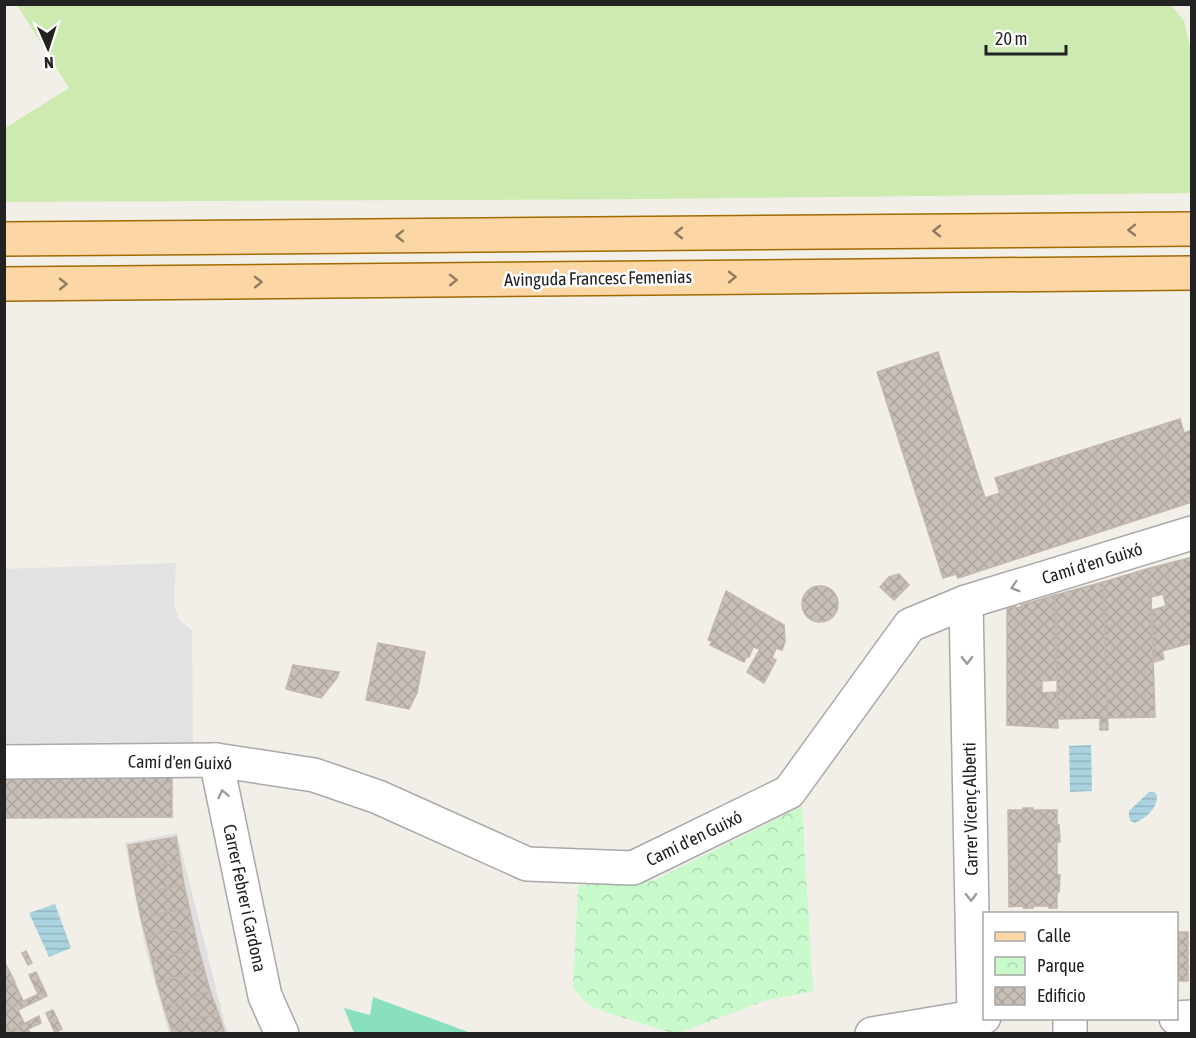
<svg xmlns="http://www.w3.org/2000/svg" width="1196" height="1038" viewBox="0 0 1196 1038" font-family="'Asap Condensed',sans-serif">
<defs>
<pattern id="park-crowns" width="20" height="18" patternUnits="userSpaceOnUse" patternTransform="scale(1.5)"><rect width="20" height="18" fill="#c8facc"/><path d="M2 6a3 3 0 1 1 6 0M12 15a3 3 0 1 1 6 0" fill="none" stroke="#acd6af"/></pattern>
<pattern id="water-rules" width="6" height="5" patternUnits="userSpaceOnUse" patternTransform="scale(1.5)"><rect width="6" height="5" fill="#aad3df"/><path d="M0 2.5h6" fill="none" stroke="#92b5bf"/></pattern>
<pattern id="building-cross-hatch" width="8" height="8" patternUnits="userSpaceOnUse" patternTransform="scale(1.5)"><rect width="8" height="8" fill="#c7bfb8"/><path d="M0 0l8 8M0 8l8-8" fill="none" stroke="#aba49e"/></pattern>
</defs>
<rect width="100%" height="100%" fill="#f2efe9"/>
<path fill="#e0dfdf" d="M 177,833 L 225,1024 L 229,1033 L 169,1033 L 146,951 L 125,843 Z"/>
<path fill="#cdebb0" d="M 1171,5 L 1184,21 L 1191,51 L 1191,193 L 656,199 L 5,202 L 5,128 L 69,88 L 17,5 Z"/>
<path fill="url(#park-crowns)" d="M 802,806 L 813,991 L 764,1001 L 676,1034 L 608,1013 L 589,1005 L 573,988 L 578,885 L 655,880 Z"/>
<path fill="#88e0be" d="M 373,997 L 471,1033 L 354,1033 L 344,1008 L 370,1015 Z"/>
<path fill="#e2e2e2" d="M 176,563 L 174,604 L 179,620 L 192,630 L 193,743 L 5,749 L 4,569 Z"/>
<g fill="url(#water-rules)">
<path d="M 1091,745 L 1092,791 L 1070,792 L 1069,746 Z"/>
<path d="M 1149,792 L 1154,792 L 1157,795 C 1157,809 1147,817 1135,823 L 1131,821 L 1129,817 L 1129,811 Z"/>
<path d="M 55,904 L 71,948 L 49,957 L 29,913 Z"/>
</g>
<g fill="url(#building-cross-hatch)" stroke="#c4b6ab" stroke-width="1.5">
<path d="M 938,352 L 985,498 L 1000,493 L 995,478 L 1180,419 L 1184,433 L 1192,430 L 1192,502 L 958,578 L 956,574 L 943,578 L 877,372 Z"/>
<path d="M 1189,558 L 1192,558 L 1192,643 L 1162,651 L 1164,659 L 1154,662 L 1152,610 L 1166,606 L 1163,594 L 1151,597 L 1150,568 Z"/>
<path d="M 1150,568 L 1155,717 L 1107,718 L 1103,582 Z"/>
<path d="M 899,574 L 909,585 L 894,600 L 880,587 L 889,577 Z"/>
<path d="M 1103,582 L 1108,730 L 1100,730 L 1100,718 L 1058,719 L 1055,595 Z"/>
<circle cx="820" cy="604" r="18"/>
<path d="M 726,591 L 784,625 L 785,642 L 782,650 L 776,648 L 772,658 L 776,660 L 764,683 L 747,672 L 760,649 L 753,647 L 749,657 L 747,656 L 744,662 L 710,645 L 712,641 L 708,640 Z"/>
<path d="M 1055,595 L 1057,680 L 1042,681 L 1042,693 L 1057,692 L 1058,728 L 1007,725 L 1007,609 L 1016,606 L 1016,608 L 1021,607 L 1021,605 Z"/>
<path d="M 378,643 L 425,652 L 417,693 L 409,709 L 366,700 Z"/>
<path d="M 293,665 L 339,672 L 337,678 L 321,698 L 286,689 Z"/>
<path d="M 172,768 L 172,817 L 4,818 L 4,769 Z"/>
<path d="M 1023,808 L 1033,808 L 1033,810 L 1057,810 L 1057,824 L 1059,825 L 1060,842 L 1057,842 L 1057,874 L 1060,875 L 1059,892 L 1057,892 L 1057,908 L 1049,908 L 1049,906 L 1033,906 L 1033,908 L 1023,908 L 1023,906 L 1009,907 L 1008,810 L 1023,810 Z"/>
<path d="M 176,837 L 180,861 L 132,871 L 128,845 Z"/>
<path d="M 180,861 L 184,885 L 136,894 L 132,871 Z"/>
<path d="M 184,885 L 189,907 L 141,918 L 136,894 Z"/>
<path d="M 189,907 L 193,925 L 146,937 L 141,918 Z"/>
<path d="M 193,925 L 198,947 L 152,961 L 146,937 Z"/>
<rect x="1176" y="932" width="12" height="49"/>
<path d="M 198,947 L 204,969 L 157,983 L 152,961 Z"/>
<path d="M 26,951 L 32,963 L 28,965 L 22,953 Z"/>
<path d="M 4,961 L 15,982 L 4,986 Z"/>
<path d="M 204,969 L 210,991 L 164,1007 L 157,983 Z"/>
<path d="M 36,972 L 45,991 L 38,994 L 29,975 Z"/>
<path d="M 14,982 L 23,1001 L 4,1010 L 4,986 Z"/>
<path d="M 45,991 L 47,996 L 18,1010 L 24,1023 L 4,1033 L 4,1010 Z"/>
<path d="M 210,991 L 218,1012 L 171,1029 L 164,1007 Z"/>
<path d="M 53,1010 L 62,1029 L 55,1033 L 46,1013 Z"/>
<path d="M 218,1012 L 225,1034 L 173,1034 L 171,1029 Z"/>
<path d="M 39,1016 L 41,1023 L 28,1029 L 31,1034 L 4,1034 Z"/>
</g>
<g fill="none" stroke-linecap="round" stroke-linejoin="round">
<defs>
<g id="minor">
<path d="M 966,602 L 974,1017"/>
<path d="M 216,760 L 265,996 L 282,1034"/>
<path d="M 4,762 L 216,760 L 314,775 L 378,797 L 527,864 L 633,868 L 789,792 L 910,625 L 966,602 L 1192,533"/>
<path d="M 1176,1018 L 1192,1017"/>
<path d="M 1070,1019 L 1070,1034"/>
<path d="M 872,1034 L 974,1017 L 984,1017"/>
</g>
<g id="major">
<path d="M 4,239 L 1192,229"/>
<path d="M 4,284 L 1192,273"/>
</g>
</defs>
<use href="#minor" stroke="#a9a9a9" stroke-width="36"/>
<use href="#major" stroke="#a06b00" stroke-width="36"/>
<use href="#minor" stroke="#fff" stroke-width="33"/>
<use href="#major" stroke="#fcd6a4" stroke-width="33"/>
</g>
<defs><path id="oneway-chevron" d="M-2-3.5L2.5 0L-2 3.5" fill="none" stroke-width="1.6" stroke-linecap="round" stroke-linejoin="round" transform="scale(1.5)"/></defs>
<g stroke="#8f7c63">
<use href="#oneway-chevron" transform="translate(1132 230) rotate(180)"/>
<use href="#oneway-chevron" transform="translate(937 231) rotate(180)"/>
<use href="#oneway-chevron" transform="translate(679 233) rotate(180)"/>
<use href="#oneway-chevron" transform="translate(400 236) rotate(180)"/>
<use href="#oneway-chevron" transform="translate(732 277) rotate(-1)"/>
<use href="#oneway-chevron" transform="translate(453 280) rotate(-1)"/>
<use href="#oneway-chevron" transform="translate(258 282) rotate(-1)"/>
<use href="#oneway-chevron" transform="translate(63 284) rotate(-1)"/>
</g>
<g stroke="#9c9c9c">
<use href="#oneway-chevron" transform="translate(1015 587) rotate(163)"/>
<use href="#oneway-chevron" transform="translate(967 660) rotate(89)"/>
<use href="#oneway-chevron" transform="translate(223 794) rotate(-102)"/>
<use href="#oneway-chevron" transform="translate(971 897) rotate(89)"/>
</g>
<g text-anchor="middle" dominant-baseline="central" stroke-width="5" stroke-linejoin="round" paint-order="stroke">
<g font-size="18" fill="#222" stroke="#fff">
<text transform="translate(598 278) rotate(-1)">Avinguda Francesc Femenias</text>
<text transform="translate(1092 563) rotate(-17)">Camí d'en Guixó</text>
<text transform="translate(180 762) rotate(1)">Camí d'en Guixó</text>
<text transform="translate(970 809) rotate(-91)">Carrer Vicenç Alberti</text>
<text transform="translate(694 838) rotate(-26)">Camí d'en Guixó</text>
<text transform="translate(245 898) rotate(78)">Carrer Febrer i Cardona</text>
</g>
</g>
<rect width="1196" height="1038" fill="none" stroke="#222222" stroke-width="12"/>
<rect x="983" y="912" width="195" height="108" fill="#ffffff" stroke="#a7a7a7" stroke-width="1.5"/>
<rect x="995" y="932" width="30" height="9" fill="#fcd6a4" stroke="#a7a7a7" stroke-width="1.5"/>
<text x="1037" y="942" font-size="18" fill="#222222">Calle</text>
<rect x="995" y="957" width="30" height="18" fill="url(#park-crowns)" stroke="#a7a7a7" stroke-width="1.5"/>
<text x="1037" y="972" font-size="18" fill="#222222">Parque</text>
<rect x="995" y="987" width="30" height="18" fill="url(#building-cross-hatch)" stroke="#a7a7a7" stroke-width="1.5"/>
<text x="1037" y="1002" font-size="18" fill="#222222">Edificio</text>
<g transform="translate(48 48) rotate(177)" stroke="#ffffff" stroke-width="4.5" paint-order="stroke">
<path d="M0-4.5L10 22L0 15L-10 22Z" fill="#222222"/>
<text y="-9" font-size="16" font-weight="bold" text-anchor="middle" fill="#222222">N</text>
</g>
<path d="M986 45v9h80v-9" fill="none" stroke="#222222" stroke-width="3"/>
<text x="995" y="45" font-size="18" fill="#222222" stroke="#ffffff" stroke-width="4.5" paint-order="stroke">20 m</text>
</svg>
